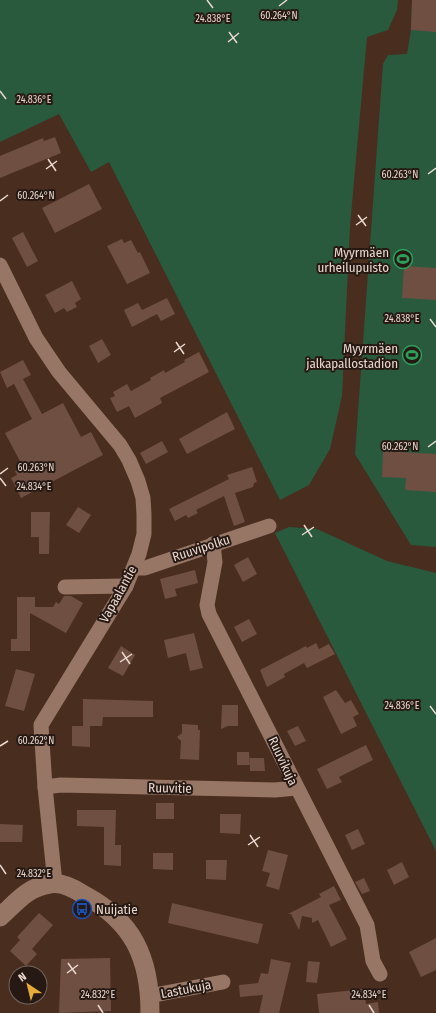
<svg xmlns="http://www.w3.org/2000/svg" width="436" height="1013" viewBox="0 0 436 1013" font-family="'Fira Sans Condensed',sans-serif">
<rect width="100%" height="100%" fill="#492d1f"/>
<g fill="#295a3e">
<path d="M 0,0 L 398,0 L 397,10 L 388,30 L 367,37 L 350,226 L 342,396 L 330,449 L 309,485 L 280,500 L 109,162 L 91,172 L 59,114 L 0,142 Z"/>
<path d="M 412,0 L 436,0 L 436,547 L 411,545 L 355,454 L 383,64 L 388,55 L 407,54 L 411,30 Z"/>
<path d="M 289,527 L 317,529 L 387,561 L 436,573 L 436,851 L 275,533 Z"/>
</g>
<g fill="#6e4f42">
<path d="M 412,0 L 436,0 L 436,32 L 411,30 Z"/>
<path d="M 55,137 L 61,153 L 0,178 L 0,156 L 43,138 L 44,141 Z"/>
<path d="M 89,184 L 102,209 L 55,233 L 42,208 Z"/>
<path d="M 23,232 L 38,261 L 27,267 L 12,238 Z"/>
<path d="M 122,239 L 124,243 L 131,240 L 138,253 L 140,252 L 150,273 L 127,284 L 107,246 Z"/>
<path d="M 404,266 L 436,268 L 436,300 L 402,298 Z"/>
<path d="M 72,281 L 81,299 L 75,303 L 77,307 L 67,312 L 64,308 L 55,313 L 45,295 Z"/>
<path d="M 167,298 L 175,314 L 161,321 L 157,314 L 132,327 L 124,310 L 138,303 L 142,310 Z"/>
<path d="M 102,339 L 111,355 L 98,363 L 89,346 Z"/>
<path d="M 199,352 L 209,372 L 160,398 L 162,403 L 135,418 L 129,406 L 117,412 L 110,398 L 115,396 L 113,392 L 127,384 L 131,391 L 151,380 L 150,378 L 164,370 L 165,373 L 185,362 L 184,360 Z"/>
<path d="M 23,360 L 31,375 L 23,379 L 42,414 L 63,403 L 81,437 L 91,432 L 103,455 L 21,498 L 11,478 L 17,475 L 15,471 L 23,467 L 5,433 L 32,419 L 14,384 L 7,388 L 0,372 Z"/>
<path d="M 227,412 L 235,429 L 187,454 L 179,439 Z"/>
<path d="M 162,441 L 168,452 L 146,464 L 140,453 Z"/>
<path d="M 383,451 L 436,454 L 436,492 L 405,490 L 406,478 L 382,477 Z"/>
<path d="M 252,467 L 257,482 L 254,483 L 253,487 L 235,493 L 245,522 L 234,526 L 224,496 L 196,510 L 198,513 L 188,518 L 186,515 L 175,521 L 169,509 L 229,479 L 227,475 Z"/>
<path d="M 78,507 L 91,515 L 79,533 L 66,525 Z"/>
<path d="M 31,512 L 50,512 L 49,554 L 39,554 L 39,537 L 31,537 Z"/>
<path d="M 248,557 L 257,574 L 243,582 L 234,565 Z"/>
<path d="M 195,570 L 198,583 L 175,589 L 177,596 L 165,599 L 160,579 Z"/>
<path d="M 64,596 L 71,596 L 83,603 L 66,633 L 30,613 L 30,651 L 11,651 L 11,639 L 17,639 L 17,597 L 35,597 L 35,607 L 53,607 L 56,602 L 59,604 Z"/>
<path d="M 249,619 L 257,634 L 242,642 L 234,627 Z"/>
<path d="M 194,633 L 203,668 L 190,671 L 186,653 L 168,658 L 164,640 Z"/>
<path d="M 316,643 L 319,649 L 329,644 L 335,654 L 307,668 L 304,663 L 284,674 L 285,677 L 267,687 L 260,670 L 306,646 L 307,648 Z"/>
<path d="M 121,646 L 135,655 L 123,676 L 108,668 Z"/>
<path d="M 16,669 L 35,674 L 24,711 L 5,706 Z"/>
<path d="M 336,690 L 345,703 L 351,700 L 359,714 L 353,717 L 357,726 L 341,734 L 323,697 Z"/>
<path d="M 83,699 L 153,701 L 153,717 L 103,717 L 102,726 L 90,726 L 90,747 L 72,746 L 72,726 L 83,726 Z"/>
<path d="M 222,705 L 238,705 L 238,726 L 228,726 L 221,729 Z"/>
<path d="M 182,724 L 198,725 L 198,730 L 200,730 L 199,760 L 180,759 L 181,741 L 177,737 L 182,733 Z"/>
<path d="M 298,726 L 306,741 L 295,746 L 287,731 Z"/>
<path d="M 366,745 L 373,760 L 339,777 L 342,782 L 327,789 L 317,769 Z"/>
<path d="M 237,752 L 249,752 L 250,765 L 237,765 Z"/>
<path d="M 250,758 L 264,758 L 265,771 L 250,771 Z"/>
<rect x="156" y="803" width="18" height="16"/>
<path d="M 77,810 L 116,810 L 115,845 L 121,845 L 121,866 L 104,865 L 104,827 L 77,826 Z"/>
<path d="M 220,814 L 241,814 L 240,834 L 220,833 Z"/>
<path d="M 0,824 L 23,825 L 22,842 L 0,842 Z"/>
<path d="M 358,829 L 365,844 L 352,850 L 345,835 Z"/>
<path d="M 268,850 L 288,855 L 279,890 L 266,886 L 270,873 L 262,871 Z"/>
<path d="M 153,853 L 173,853 L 173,870 L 153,869 Z"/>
<path d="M 206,860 L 227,860 L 226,880 L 206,879 Z"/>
<path d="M 402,862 L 409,877 L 394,885 L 387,870 Z"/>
<path d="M 364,878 L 370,891 L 362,894 L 355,882 Z"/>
<path d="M 334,886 L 341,900 L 329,905 L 347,939 L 331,947 L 318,920 L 312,923 L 312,918 L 302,916 L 299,930 L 291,914 L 288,914 L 321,897 L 319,894 Z"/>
<path d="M 172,903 L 263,924 L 258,944 L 168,923 Z"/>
<path d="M 39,913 L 53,925 L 32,949 L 37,954 L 26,966 L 10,951 L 20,940 L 17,937 Z"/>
<path d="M 436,938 L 436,970 L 421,977 L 409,952 Z"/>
<path d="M 110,958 L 111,1011 L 59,1013 L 61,959 Z"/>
<path d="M 271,959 L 291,963 L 279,1013 L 259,1013 L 263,995 L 240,997 L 239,985 L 258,983 L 261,973 L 268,974 Z"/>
<path d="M 308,961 L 320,962 L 317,983 L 306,982 Z"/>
<path d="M 364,989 L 366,1004 L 378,1002 L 379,1013 L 319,1013 L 317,994 Z"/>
</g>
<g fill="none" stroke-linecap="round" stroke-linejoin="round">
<g stroke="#977666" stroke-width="15">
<path d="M 0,265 L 36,338 L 59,372 L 120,445 L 129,460 L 138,481 L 143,498 L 144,514 L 144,534 L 139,554 L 126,586 L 41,725 L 45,787 L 55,883"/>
<path d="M 213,544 L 215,562 L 207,605 L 209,614 L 367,925 L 373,961 L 380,974"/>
<path d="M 134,568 L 145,568 L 269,526"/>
<path d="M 65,587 L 126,586"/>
<path d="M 45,787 L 61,785 L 275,790 L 296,788"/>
<path d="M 149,996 L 223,982"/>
</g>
<path stroke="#977666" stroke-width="19" d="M 0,917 C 16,903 27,887 50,884 C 61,882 75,889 84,895 C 133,921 150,958 150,1013"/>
</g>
<path fill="none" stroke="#ead8cf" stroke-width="1.5" d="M 207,0 L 213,8M 279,6 L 287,0M 229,32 L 237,43M 228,42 L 239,33M 0,91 L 6,99M 48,159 L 56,171M 46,169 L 57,161M 428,174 L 436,168M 0,201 L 8,195M 358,215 L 366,226M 356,225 L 367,217M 430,319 L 436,327M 176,342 L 184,354M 174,352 L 185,344M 428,447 L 436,441M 0,474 L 8,468M 0,478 L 6,486M 304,525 L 312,537M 302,535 L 314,527M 122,652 L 130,664M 120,662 L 132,654M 430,706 L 436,714M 0,746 L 8,741M 250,835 L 258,847M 248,845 L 260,837M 0,865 L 6,874M 68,963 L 76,974M 67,973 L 78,965M 98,1005 L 103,1013M 369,1005 L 374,1013"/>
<defs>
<symbol id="stadium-ring" viewBox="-11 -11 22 22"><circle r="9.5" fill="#261913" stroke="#2e9e5b" stroke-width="1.5"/><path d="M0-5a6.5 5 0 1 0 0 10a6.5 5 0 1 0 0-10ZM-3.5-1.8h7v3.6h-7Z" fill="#2e9e5b"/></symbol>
<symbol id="bus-ring" viewBox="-11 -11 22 22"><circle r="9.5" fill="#261913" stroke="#1a4fb4" stroke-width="1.5"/><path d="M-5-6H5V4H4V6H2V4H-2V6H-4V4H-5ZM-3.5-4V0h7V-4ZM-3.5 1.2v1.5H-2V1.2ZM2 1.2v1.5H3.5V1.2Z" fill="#1a4fb4"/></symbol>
</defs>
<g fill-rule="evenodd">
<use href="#stadium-ring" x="392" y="248" width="22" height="22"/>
<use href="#stadium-ring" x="401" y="344" width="22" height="22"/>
<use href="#bus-ring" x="71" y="898" width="22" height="22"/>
</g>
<g text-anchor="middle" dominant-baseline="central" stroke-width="4" stroke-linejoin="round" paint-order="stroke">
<g font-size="13" fill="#ead8cf" stroke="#261913" text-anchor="end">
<text x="389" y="252">Myyrmäen<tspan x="389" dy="15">urheilupuisto</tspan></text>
<text x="398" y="348">Myyrmäen<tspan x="398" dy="15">jalkapallostadion</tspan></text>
<text x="96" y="909" text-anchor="start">Nuijatie</text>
</g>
<g font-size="13" fill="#ead8cf" stroke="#261913">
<text transform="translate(201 548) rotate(-18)">Ruuvipolku</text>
<text transform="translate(118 594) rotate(-61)">Vapaalantie</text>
<text transform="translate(283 761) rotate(65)">Ruuvikuja</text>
<text transform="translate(170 788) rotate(1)">Ruuvitie</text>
<text transform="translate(186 989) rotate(-11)">Lastukuja</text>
</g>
</g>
<g font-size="10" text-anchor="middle" fill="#ead8cf" stroke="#261913" stroke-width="4" stroke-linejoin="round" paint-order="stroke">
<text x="279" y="19">60.264°N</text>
<text x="213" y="22">24.838°E</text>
<text x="34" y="103">24.836°E</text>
<text x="400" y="178">60.263°N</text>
<text x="36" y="199">60.264°N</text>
<text x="402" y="322">24.838°E</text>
<text x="400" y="450">60.262°N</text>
<text x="36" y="471">60.263°N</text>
<text x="34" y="490">24.834°E</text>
<text x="402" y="709">24.836°E</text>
<text x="36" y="744">60.262°N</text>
<text x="34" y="877">24.832°E</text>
<text x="98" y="998">24.832°E</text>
<text x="369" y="998">24.834°E</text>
</g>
<g transform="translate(28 985) rotate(325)"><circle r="19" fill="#261913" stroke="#74655e"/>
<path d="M0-3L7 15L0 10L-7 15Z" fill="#e7ac37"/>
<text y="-6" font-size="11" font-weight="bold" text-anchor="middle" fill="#ead8cf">N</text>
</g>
</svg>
